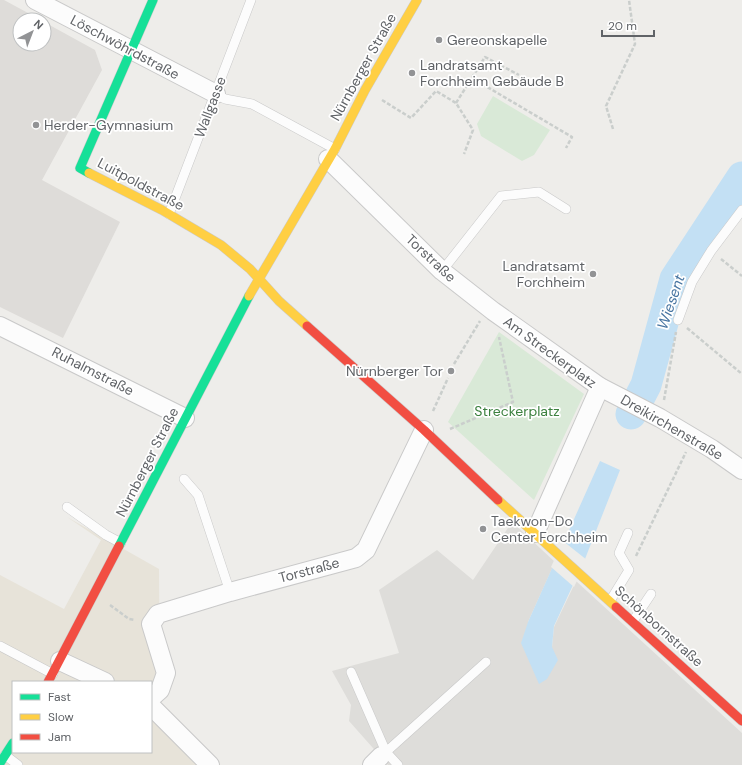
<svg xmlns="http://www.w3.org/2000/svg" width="742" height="765" viewBox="0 0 742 765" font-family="'DM Sans',sans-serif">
<rect width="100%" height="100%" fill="#eeedea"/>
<path fill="#e7e3d9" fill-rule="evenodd" d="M 67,517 L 159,569 L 160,718 L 209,765 L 0,765 L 0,575 L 64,609 L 101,540 ZM 13,682 L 151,682 L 151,752 L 13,752 Z"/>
<path fill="#deddda" d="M 512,522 L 555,562 L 528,622 L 552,647 L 554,627 L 576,581 L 742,733 L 742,765 L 388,765 L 349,721 L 351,705 L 332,671 L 399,653 L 379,590 L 437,550 L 473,580 Z"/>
<path fill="#dedcd9" d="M 0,0 L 4,0 L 41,20 L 20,20 L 20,44 L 44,44 L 44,22 L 95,50 L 102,70 L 42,180 L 120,222 L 63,338 L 0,307 Z"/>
<g fill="#d9e9d7">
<path d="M 493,96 L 550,130 L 534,155 L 522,161 L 481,136 L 477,124 Z"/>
<path d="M 499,332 L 584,394 L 534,500 L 448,422 Z"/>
</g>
<path fill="#c3e0f4" d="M 600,461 L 620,470 L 585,559 L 554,626 L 552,647 L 558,660 L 547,679 L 539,684 L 521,643 L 528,622 Z"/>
<path fill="#eeedea" d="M 563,541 L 587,560 L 574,587 L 551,567 Z"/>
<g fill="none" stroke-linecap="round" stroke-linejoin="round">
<path stroke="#c3e0f4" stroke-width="31" d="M 631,414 L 646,385 L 675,279 L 742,177"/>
<defs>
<g id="lane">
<path d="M 216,94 L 225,99 L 252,104 L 335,149"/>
<path d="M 169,214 L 251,0"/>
<path d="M 442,271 L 501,196 L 539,192 L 566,209"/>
<path d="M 678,320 L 692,282 L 711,251 L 742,210"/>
<path d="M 184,479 L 198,495 L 230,592"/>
<path d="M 67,507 L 106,535 L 121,543"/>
<path d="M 610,601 L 629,570 L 619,553 L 628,533"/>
<path d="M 633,621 L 651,594"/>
<path d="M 0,646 L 53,674"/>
<path d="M 351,672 L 386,752 L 486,662"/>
<path d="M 383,754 L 386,752 L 398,765"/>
<path d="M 5,755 L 18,765"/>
</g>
<g id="street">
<path d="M 35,0 L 216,94"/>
<path d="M 328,159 L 442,271 L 493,311 L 600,387 L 660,418 L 712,449 L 742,470"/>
<path d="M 0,326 L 185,418"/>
<path d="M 535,533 L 600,387"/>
<path d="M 60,661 L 105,682"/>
<path d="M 151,698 L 160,690 L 166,673 L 151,624 L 158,614 L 230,592 L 356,558 L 366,550 L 424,430"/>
<path d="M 151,706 L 210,765"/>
<path d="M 372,765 L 381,756"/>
</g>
<g id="fast">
<path d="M 89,173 L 80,168 L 153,0"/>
<path d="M 119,546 L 249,296"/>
<path d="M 0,763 L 13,743"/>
</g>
<g id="slow">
<path d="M 89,173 L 162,210 L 221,245 L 250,269 L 279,301 L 307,326"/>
<path d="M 249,296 L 335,149 L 365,90 L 417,0"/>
<path d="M 498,500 L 616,607"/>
</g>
<g id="jam">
<path d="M 307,326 L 424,430 L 498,500"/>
<path d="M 616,607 L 742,721"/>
<path d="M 48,682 L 119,546"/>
</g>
</defs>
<use href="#lane" stroke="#c9c9c9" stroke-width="10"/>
<use href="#street" stroke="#c9c9c9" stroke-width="20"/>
<use href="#fast" stroke="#cbcbcb" stroke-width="10"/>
<use href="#slow" stroke="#cbcbcb" stroke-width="10"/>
<use href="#jam" stroke="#cbcbcb" stroke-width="10"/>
<g stroke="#cacecc" stroke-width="2.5" stroke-dasharray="4 2" stroke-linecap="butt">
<path d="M 472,78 L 572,137 L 566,148"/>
<path d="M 382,100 L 411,118 L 436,91 L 456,103 L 473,130 L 464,154"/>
<path d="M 456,103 L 485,57 L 519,75"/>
<path d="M 613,129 L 606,106 L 635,44 L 629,0"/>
<path d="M 721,259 L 742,276"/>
<path d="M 687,328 L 742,374"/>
<path d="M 454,364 L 480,321"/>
<path d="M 664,400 L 676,332"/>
<path d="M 433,411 L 448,378"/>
<path d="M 450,429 L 513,402 L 499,337"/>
<path d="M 636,556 L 686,452"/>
<path d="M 110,605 L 129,619 L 135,620"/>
</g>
<use href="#lane" stroke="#fcfcfc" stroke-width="9"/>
<use href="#street" stroke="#fcfcfc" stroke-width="18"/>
<use href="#fast" stroke="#16e098" stroke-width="9"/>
<use href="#slow" stroke="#ffcf43" stroke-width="9"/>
<use href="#jam" stroke="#f24e42" stroke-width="9"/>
</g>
<g fill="#929395" stroke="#fff" stroke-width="1.5">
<circle cx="439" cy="40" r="4"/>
<circle cx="412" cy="73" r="4"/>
<circle cx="36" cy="125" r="4"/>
<circle cx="593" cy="274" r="4"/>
<circle cx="451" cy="371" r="4"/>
<circle cx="483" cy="529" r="4"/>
</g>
<g text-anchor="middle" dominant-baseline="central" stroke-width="3.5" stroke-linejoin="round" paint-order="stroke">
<g font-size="14" fill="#606367" stroke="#fff" text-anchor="start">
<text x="447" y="40">Gereonskapelle</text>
<text x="420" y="65">Landratsamt<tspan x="420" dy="16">Forchheim Gebäude B</tspan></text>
<text x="44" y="125">Herder-Gymnasium</text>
<text x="585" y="266" text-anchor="end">Landratsamt<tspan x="585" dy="16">Forchheim</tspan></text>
<text x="443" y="371" text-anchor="end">Nürnberger Tor</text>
<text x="491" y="521">Taekwon-Do<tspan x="491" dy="16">Center Forchheim</tspan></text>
</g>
<g font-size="14" fill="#606367" stroke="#fff">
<text transform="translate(125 47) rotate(28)">Löschwöhrdstraße</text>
<text transform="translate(363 67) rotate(-61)">Nürnberger Straße</text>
<text transform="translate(210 107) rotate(-69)">Wallgasse</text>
<text transform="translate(141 184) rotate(28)">Luitpoldstraße</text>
<text transform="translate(431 258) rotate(43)">Torstraße</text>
<text transform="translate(550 352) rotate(36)">Am Streckerplatz</text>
<text transform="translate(93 371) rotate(27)">Ruhalmstraße</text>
<text transform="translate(672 427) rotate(30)">Dreikirchenstraße</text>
<text transform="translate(147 462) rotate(-63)">Nürnberger Straße</text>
<text transform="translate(309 570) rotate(-15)">Torstraße</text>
<text transform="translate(659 626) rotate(42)">Schönbornstraße</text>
</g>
<g font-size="14" fill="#3c813f" stroke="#fff">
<text x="517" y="411">Streckerplatz</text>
</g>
<g font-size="15" font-style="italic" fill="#4976a2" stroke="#fff">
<text transform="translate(671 302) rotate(-71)">Wiesent</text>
</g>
</g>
<rect x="12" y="681" width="140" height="72" fill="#ffffff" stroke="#bfc1c2"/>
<rect x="20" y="694" width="20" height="6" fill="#16e098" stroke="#bfc1c2"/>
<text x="48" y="701" font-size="12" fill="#606367">Fast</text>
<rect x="20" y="714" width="20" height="6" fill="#ffcf43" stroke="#bfc1c2"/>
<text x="48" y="721" font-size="12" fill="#606367">Slow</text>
<rect x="20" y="734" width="20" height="6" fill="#f24e42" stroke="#bfc1c2"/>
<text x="48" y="741" font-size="12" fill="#606367">Jam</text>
<g transform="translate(32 32) rotate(42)"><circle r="19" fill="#ffffff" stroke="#bfc1c2"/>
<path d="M0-3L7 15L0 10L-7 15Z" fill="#929395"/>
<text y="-6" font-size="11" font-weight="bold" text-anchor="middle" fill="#606367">N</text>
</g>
<path d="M602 30v6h52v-6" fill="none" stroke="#606367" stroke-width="2"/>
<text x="608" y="30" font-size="12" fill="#606367" stroke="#ffffff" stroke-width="3" paint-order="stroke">20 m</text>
</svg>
